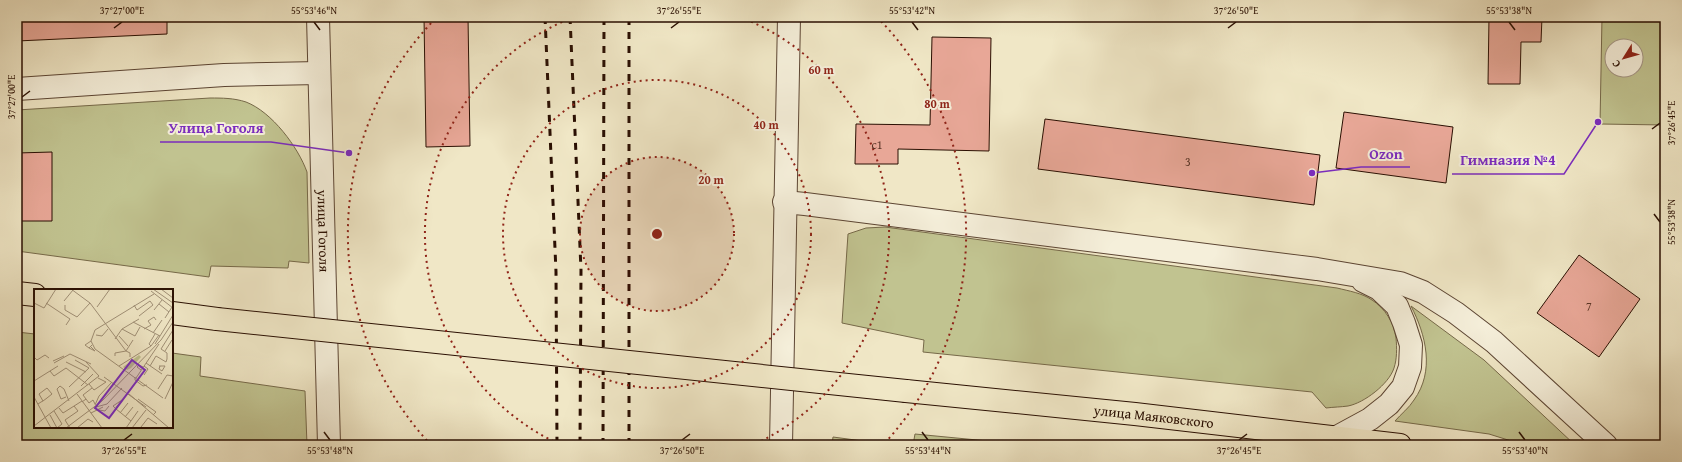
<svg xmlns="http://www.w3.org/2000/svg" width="1682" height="462" viewBox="0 0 1682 462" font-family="'Gentium Book Plus',serif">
<rect width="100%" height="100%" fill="#f0e7c6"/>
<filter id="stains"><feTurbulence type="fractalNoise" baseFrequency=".005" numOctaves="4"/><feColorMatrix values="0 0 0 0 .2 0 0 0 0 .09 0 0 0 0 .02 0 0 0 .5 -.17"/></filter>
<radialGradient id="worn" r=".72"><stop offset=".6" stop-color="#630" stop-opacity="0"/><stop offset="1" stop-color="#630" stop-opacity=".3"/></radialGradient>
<g fill="#c1c390" stroke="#766949" fill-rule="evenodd">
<path d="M 1602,17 L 1665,17 L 1665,125 L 1600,124 ZM 1612,46 L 1636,46 L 1636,70 L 1612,70 Z"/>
<path d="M 210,98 C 222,98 234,98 246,102 C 272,112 298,147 307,172 L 309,263 L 289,261 L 288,268 L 211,266 L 209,277 L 17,251 L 17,110 Z"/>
<path d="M 885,227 L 1337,288 C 1349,291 1362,293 1372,300 C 1385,308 1394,323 1396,338 C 1397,348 1397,359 1394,368 C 1389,384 1364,403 1348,406 C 1341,407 1334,407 1326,408 L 1312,392 L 923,352 L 924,340 L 842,323 L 848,234 L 866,228 Z"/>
<path d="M 1411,306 L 1484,360 L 1575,445 L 1524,445 L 1489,434 L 1395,421 C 1401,414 1409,408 1414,400 C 1435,371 1426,335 1411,306 Z"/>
<path d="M 17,332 L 35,334 L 35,427 L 172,427 L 172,353 L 201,357 L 200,376 L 305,391 L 307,445 L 17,445 Z"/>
<path d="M 915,434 L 1029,445 L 913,445 Z"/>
<path d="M 833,437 L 892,445 L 832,445 Z"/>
</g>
<g fill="#e8a797" stroke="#2a0f02">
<path d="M 17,17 L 167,17 L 167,34 L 17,41 Z"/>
<path d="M 424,17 L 468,17 L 470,146 L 426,147 Z"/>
<path d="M 1489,17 L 1542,17 L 1541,42 L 1521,42 L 1520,84 L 1488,84 Z"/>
<path d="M 932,37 L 991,38 L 989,151 L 898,149 L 898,164 L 855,164 L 856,124 L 930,125 Z"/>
<path d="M 1344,112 L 1453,127 L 1446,183 L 1336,168 Z"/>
<path d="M 1045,119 L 1320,155 L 1314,205 L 1038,169 Z"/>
<path d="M 52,152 L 52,221 L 17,221 L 17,153 Z"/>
<path d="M 1579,255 L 1640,299 L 1599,357 L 1537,313 Z"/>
</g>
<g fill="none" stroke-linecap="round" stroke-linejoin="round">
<defs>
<g id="minor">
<path id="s1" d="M 318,17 L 329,445"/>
<path d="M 17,89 L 224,75 L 319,73"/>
<path d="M 784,202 L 805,204 L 1317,269 L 1400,283 L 1423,292 L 1456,313 L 1494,342 L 1606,445"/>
<path d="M 1342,444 L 1335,438 L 1370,419 L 1389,404 L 1403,387 L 1410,367 L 1411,345 L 1404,323 L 1397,306 L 1379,289 L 1363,281"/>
<path d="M 781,445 L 789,17"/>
</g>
<g id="major">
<path d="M 17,293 L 35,295"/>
<path d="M 172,313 L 217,319"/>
<path id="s2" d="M 906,391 L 1135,414 L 1400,445"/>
</g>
</defs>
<use href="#minor" stroke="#5c4533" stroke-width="24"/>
<use href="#major" stroke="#2a0f02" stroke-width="24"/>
<use href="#minor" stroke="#f5efda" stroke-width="22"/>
<use href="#major" stroke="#f0e7c6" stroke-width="22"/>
<g stroke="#2a0f02" stroke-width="3" stroke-dasharray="7 7" stroke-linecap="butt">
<path d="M 545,17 L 556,272 L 557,445"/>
<path d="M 570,17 L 581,270 L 580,445"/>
<path d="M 603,445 L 604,17"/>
<path d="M 629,445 L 629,17"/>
</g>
<defs>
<path id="major-bridge" d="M 217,319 L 906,391"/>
</defs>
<use href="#major-bridge" stroke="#2a0f02" stroke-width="24" stroke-linecap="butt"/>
<use href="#major-bridge" stroke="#f0e7c6" stroke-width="22"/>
</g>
<path fill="none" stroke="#2a0f02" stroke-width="1.5" d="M 314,22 L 320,30M 912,22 L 918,30M 1509,22 L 1515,30M 114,28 L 122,22M 671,28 L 679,22M 1228,28 L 1236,22M 22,97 L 30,91M 1652,129 L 1660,123M 1654,214 L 1660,222M 324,432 L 330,440M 922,432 L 928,440M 1519,432 L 1525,440M 124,440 L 132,434M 682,440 L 690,434M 1239,440 L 1247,434"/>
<circle cx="657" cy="234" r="77" fill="#8f2418" fill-opacity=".12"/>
<g fill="none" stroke="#8f2418" stroke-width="2" stroke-dasharray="2 4">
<circle cx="657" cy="234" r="77"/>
<circle cx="657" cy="234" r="154"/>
<path d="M559 444A232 232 0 0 1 574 17M740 17A232 232 0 0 1 755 444"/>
<path d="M431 445A309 309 0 0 1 437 17M877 17A309 309 0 0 1 883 445"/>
</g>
<g text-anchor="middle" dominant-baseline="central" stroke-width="4" stroke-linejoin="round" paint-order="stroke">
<g font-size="12" fill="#5a3527">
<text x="877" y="144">с1</text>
<text x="1188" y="161">3</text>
<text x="1589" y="306">7</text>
</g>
<g font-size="14" fill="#2a0f02" stroke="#f5efda">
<text stroke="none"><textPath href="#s1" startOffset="214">улица Гоголя</textPath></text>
<text stroke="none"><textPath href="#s2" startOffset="249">улица Маяковского</textPath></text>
</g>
</g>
<g transform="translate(34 289)">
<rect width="139" height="139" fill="#f0e7c6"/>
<path d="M 105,66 L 107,68 L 97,79 L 93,81 L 89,78 Z" fill="#c1c390"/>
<path fill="none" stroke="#a19178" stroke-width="1" d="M 37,0 L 56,14 L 92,62M 119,0 L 139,14M 127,0 L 139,9M 117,2 L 139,19M 120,5 L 61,41 L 57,52 L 61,60 L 129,109M 30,12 L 39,1M 0,14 L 10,19 L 22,0M 12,14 L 36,30 L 32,36M 125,15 L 135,23M 31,16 L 31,21 L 43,28 L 56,14M 100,16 L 103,21 L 116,12 L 119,16 L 105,27M 63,18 L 76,0M 120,21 L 128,11M 131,29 L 138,18M 99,33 L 126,47M 88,40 L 101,47 L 106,38M 110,40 L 117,36 L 114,32 L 120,28 L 122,31M 119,44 L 128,31M 121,45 L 115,55 L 117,57 L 125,46M 62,46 L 68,47 L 74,40M 85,47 L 94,57M 81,50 L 88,40 L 105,30M 57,52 L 51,56 L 55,59 L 58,56M 121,55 L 139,26M 55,59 L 61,62 L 56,57M 131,62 L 138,51M 81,67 L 81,64 L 92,62M 0,68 L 3,71 L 11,66 L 15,69M 96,68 L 96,64 L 92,62 L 99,51M 133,70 L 133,64 L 127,60 L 139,41M 19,72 L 30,67M 32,73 L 52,83M 20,74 L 36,65 L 57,75M 112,74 L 128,85M 85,77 L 117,57M 116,77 L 122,67 L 132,73 L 133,70M 125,77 L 131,77 L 128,82 L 125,80 L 126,77M 107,81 L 103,78 L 105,76 L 109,78M 16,82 L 20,87 L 32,79 L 54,96M 110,86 L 114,80 L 110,77M 70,88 L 112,118M 101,88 L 101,91 L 109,97 L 113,96M 102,89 L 125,55M 0,92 L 24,77M 55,95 L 60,101 L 72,93 L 64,89M 47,97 L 59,85M 35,98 L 55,79 L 41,71M 124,100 L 133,86 L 139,87M 43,105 L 68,139M 95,105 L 135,139M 0,108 L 17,139M 32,108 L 27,110 L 23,100 L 26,97 L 30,100 L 35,112M 52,110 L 49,106 L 58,99M 104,110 L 122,123 L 119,126M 131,110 L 139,93M 48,113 L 52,110 L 55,114 L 59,111 L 61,115M 4,115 L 7,113 L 9,112 L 13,109 L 18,105 L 13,99 L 5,105 L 9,112M 61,116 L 65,107 L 78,93M 62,118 L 73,115 L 88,99M 25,119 L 29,124 L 48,112M 81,120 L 88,111 L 79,117 L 82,120 L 97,132M 65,121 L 71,122 L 75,117M 57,124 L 69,118M 86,124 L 94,114M 16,126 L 23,139 L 28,135 L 20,122M 91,128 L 99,118M 0,137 L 65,87 L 52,73M 107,138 L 114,129 L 123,135M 32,139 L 68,112 L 127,51 L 139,33M 36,139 L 31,131 L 44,122 L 40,117M 43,139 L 54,130 L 59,133M 92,139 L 104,122M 98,139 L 112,121"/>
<path fill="#7b2cbf" fill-opacity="0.15" stroke="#7b2cbf" stroke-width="2" d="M 98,71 L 111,81 L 75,129 L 61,119 Z"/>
<rect width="139" height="139" fill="none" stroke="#2a0f02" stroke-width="2"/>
</g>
<circle cx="657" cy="234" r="6" fill="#8f2418" stroke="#f5efda" stroke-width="2"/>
<g font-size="12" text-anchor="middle" font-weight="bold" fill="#8f2418" stroke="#f5efda" stroke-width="4" stroke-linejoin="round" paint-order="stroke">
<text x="821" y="74">60 m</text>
<text x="937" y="108">80 m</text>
<text x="766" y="129">40 m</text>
<text x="711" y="184">20 m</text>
</g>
<path fill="none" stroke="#7b2cbf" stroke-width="1.5" d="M349 153L271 142H160M1312 173L1361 167H1410M1598 122L1564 174H1452"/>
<g fill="#7b2cbf" stroke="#f5efda" stroke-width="1.5">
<circle cx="349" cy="153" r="4"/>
<circle cx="1312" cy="173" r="4"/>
<circle cx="1598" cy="122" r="4"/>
</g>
<g font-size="15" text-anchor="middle" font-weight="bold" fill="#7b2cbf" stroke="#f5efda" stroke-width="4" stroke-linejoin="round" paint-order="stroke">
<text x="216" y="133">Улица Гоголя</text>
<text x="1386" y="159">Ozon</text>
<text x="1508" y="165">Гимназия №4</text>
</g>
<rect width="1682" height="462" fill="none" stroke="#f0e7c6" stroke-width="44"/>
<g transform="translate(1624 58) rotate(233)"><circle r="19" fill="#f5efda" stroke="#a49584"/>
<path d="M0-3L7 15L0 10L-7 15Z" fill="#8f2418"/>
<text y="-6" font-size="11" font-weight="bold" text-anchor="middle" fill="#2a0f02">С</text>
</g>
<rect x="22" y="22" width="1638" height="418" fill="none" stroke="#2a0f02" stroke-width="1.5"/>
<g font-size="10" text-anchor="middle" fill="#2a0f02">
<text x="122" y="14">37°27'00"E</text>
<text x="314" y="14">55°53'46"N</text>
<text x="679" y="14">37°26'55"E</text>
<text x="912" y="14">55°53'42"N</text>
<text x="1236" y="14">37°26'50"E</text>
<text x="1509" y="14">55°53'38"N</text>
<text transform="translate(11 97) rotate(-90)" y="4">37°27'00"E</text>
<text transform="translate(1671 123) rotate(-90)" y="4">37°26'45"E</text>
<text transform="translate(1671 222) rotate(-90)" y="4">55°53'38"N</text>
<text x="124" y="454">37°26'55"E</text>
<text x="330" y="454">55°53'48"N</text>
<text x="682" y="454">37°26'50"E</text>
<text x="928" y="454">55°53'44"N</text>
<text x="1239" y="454">37°26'45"E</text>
<text x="1525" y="454">55°53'40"N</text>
</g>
<rect width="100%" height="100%" filter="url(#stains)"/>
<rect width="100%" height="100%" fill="url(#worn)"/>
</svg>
